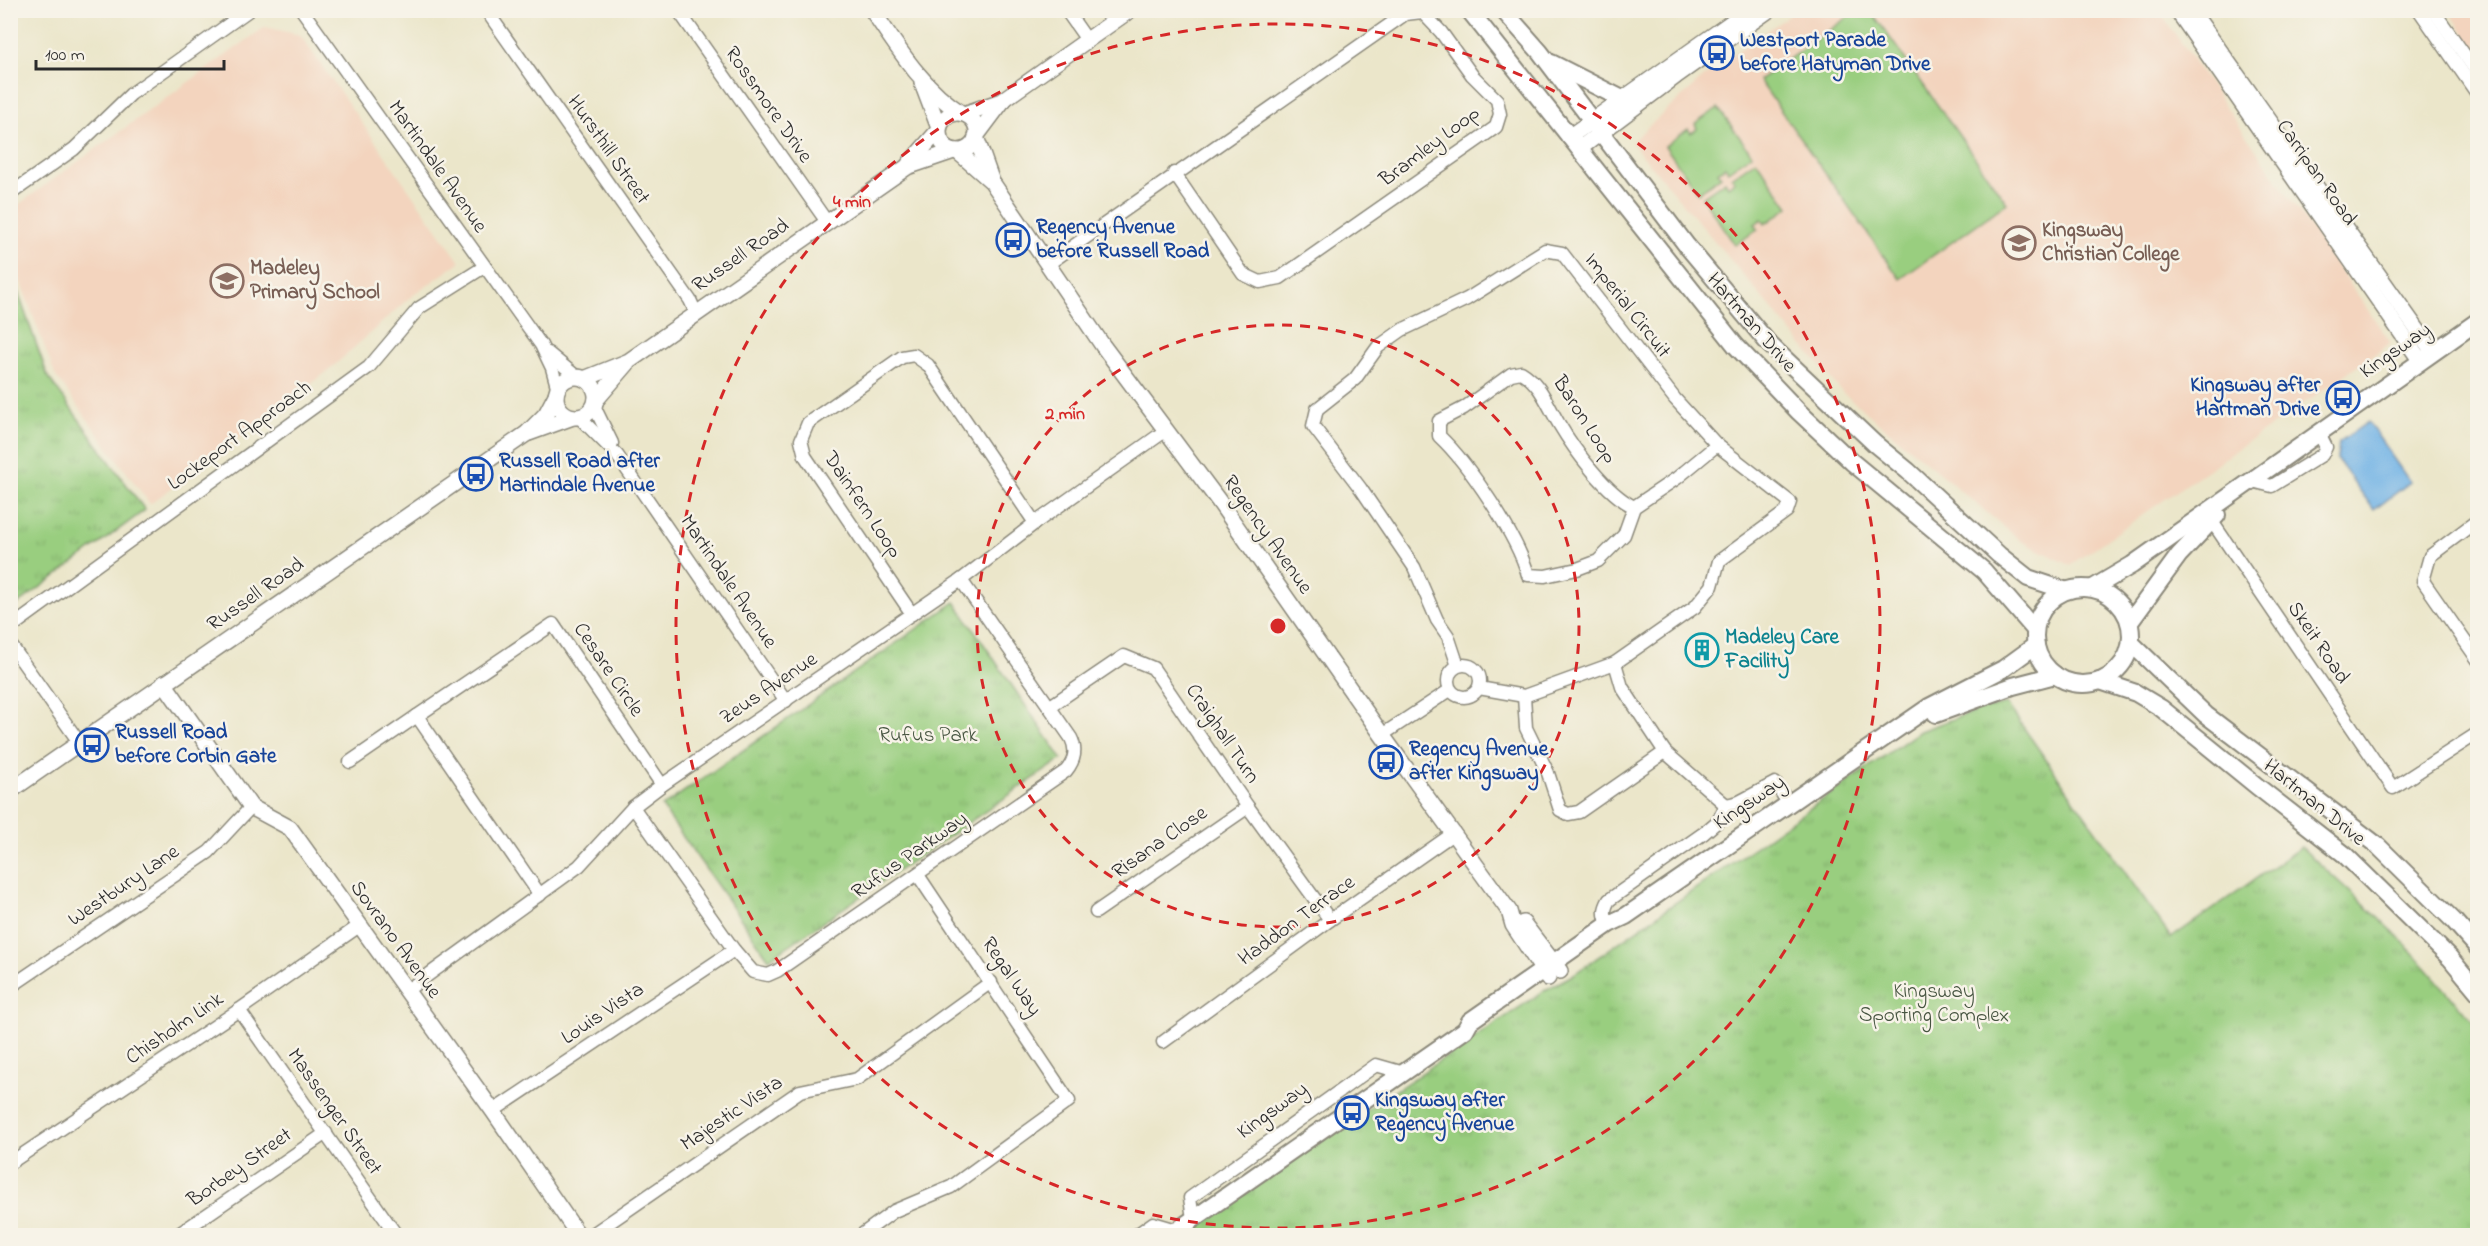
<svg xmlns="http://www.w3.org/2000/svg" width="2488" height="1246" viewBox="0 0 2488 1246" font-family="'Indie Flower',sans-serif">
<defs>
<pattern id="park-tufts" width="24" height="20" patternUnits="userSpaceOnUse" patternTransform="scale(1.5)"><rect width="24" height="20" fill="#99ce7f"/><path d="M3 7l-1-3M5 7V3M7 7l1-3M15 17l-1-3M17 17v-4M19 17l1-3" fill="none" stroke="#84b16e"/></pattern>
</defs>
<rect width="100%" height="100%" fill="#f7f3e8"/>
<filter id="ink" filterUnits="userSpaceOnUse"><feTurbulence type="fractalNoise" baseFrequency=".0167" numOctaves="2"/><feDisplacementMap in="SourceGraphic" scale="12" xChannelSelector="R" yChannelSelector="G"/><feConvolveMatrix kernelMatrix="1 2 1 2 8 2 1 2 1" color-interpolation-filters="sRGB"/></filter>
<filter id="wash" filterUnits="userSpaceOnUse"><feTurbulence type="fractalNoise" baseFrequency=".008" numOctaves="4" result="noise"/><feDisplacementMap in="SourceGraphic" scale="24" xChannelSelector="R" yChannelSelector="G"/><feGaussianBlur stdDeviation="1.35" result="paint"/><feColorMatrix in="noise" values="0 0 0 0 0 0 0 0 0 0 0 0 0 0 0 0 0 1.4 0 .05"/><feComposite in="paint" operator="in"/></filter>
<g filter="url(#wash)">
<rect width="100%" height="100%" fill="#ebe6ca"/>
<g fill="#f3d4be">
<path d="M 1796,11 L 2159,11 L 2391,343 L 2070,565 L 2021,541 L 1842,392 L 1631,142 L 1720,63 Z"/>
<path d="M 2449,11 L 2477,11 L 2477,52 Z"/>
<path d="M 265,27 L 300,35 L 460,262 L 408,299 L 328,371 L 150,504 L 55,375 L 11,256 L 11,210 Z"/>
</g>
<g fill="#99ce7f" stroke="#627c55" stroke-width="1.5">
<path d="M 1858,10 L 1871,11 L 2007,203 L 1900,279 L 1759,80 Z"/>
<path d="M 1718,108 L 1752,154 L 1728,171 L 1725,167 L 1718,172 L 1721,176 L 1698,193 L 1665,146 L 1688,129 L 1691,133 L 1697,129 L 1695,124 Z"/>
<path d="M 1756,160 L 1789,207 L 1765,224 L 1762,219 L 1755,224 L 1758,229 L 1735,245 L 1702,197 L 1725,181 L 1728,186 L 1735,181 L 1732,177 Z"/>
</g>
<g fill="url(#park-tufts)" stroke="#627c55" stroke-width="1.5">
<path d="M 11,273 L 48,377 L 145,510 L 11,609 Z"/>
<path d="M 955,602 L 1062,759 L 769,959 L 662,807 Z"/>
<path d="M 2007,704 L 2171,938 L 2301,847 L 2398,936 L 2477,1026 L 2477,1235 L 1184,1236 L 1313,1146 L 1547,989 L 1571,976 L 1920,731 L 1975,711 Z"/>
</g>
<path fill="#71b2e5" stroke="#4e6e88" stroke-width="1.5" d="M 2368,422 L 2410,482 L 2374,510 L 2337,459 L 2339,442 Z"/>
</g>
<g filter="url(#ink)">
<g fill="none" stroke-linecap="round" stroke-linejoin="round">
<defs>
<g id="minor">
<path d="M 302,10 L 541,345 L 552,368 L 558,390"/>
<path d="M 486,10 L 690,300 L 696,313"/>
<path d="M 678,10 L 827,222"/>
<path d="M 1066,10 L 1087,40"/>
<path d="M 2419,10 L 2478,95"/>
<path d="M 2433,10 L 2478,74"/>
<path d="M 10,194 L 74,149 L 131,94 L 249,10"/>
<path d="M 1048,264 L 1405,14 L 1422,12 L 1441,32 L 1472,75 L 1497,100 L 1500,114 L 1496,127 L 1280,278 L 1260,282 L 1243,274 L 1174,173"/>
<path d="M 548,353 L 577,377"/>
<path d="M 594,406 L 612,443"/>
<path d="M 579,417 L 617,455 L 786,701"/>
<path d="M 2252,481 L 2272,486 L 2322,455 L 2326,447 L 2319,433"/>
<path d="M 1634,507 C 1606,493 1575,451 1559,424 C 1547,404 1541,384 1521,372 L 1511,374 L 1464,408 L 1439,421 L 1439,436 C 1468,463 1518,537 1528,575 L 1545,576 L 1577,569 L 1598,561 L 1624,535 L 1634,507 L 1677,478 L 1717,445"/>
<path d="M 2211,520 L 2393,788 L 2478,733"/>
<path d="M 2478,520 L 2430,556 L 2423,581 L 2478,660"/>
<path d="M 912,614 L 805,456 L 801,440 L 808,423 L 902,357 L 914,355 L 928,365 L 1035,523"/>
<path d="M 10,628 L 369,367 L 419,308 L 484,267"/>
<path d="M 10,644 L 79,742"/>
<path d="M 1615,663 L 1622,687 L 1665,752 L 1726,805"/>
<circle cx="1464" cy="681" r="16"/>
<path d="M 1458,666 L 1448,636 L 1437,620 L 1414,567 L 1361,489 L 1313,426 L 1317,409 L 1355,379 L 1378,347 L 1402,330 L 1467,299 L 1545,250 L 1562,253 L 1675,399 L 1717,445 L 1790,502 L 1787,511 L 1719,561 L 1712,586 L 1695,607 L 1615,663 L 1524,696 L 1479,688"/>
<path d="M 1524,696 L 1526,728 L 1548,773 L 1560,810 L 1568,814 L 1579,812 L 1665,752"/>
<path d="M 1049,707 L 1124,656 L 1153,668 L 1248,807 L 1330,920"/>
<path d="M 1382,735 L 1450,690"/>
<path d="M 350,762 L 417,716"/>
<path d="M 633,807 L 734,950 L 753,972 L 768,975 L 777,971 L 1066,771 C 1075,760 1077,750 1071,738 L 961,580"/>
<path d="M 540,895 L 417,716 L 553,624 L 662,785"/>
<path d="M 1096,912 L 1248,807"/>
<path d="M 1609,924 C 1603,915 1604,909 1609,900 L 1704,833 L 1718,821 L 1726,805 L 1739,802 L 1775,783 L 1789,804"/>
<path d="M 10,987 L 209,852 L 251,807"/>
<path d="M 406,991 L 579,866 L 633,807 L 662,785 L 961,580 L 1035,523 L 1165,431"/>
<path d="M 239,1010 L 397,1236"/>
<path d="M 1163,1042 L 1330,920 L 1454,833"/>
<path d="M 493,1111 L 734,950"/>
<path d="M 10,1163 L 239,1010 L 359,926"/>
<path d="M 1193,1219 L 1190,1198 L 1376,1065 L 1404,1073"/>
<path d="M 176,1236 L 326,1133"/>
<path d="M 590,1236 L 800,1091 L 857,1079 L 991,982"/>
<path d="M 860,1236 L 894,1211 L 951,1187 L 1069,1101 L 918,875"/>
<path d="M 1135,1236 L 1153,1223 L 1177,1230"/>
</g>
<g id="tertiary">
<path d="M 872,10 C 898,48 922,88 961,113"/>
<path d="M 2177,10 L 2420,360"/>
<path d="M 2191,10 L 2433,352"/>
<path d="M 922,83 L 939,128"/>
<circle cx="958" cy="132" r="19"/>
<path d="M 964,114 L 1004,100"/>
<path d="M 977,135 L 1004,99 L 1130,10"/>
<path d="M 976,137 L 992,182 L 1103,346 L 1218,500 L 1382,735 L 1509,911 L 1513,925 L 1548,978"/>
<path d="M 1569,137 L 1749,10"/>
<path d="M 1579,149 L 1676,76 L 1769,10"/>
<path d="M 957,151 L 990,180"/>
<path d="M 909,164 L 938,131"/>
<circle cx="576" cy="397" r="20"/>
<path d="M 584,379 L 629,361 L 907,167 L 954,151"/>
<path d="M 596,400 L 627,364"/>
<path d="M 529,433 L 573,417"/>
<path d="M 164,683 L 251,807 L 290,828 L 493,1111 L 579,1236"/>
<path d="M 10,791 L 526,434 L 546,414 L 556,395"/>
<path d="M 1523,923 L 1560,971"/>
</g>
<g id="secondary">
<path d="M 1469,10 L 1736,346 L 1799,412 L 1852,462 L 1984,571 L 2035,630"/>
<path d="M 1503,10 L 1540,52 L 1687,246 L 1769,344 L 1875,444 L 1908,471 L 1999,555 L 2028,578 L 2064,590"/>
<path d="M 1551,63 L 1622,99"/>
<circle cx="2083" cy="636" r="48"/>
<path d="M 2093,588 L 2132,565 L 2478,321"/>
<path d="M 2130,622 L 2179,555 L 2217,515"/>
<path d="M 2131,643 L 2206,715 L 2378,846 L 2454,921 L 2478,948"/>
<path d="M 2100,681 L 2136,693 L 2161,708 L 2258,787 L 2344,854 L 2450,958 L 2478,992"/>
<path d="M 1936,714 L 2013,686 L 2055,675"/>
<path d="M 1169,1236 L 1465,1030 L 1470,1021 L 1609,924 L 1626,916 L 1929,707 L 2003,669 L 2036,645"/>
</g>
</defs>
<use href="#minor" stroke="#8b887a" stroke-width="15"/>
<use href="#tertiary" stroke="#8b887a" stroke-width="18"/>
<use href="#secondary" stroke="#8b887a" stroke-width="20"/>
<use href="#minor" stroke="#fff" stroke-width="12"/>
<use href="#tertiary" stroke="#fff" stroke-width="15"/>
<use href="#secondary" stroke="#fff" stroke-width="16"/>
</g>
</g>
<g fill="none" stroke="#d62828" stroke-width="3" stroke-dasharray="10 8">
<circle cx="1278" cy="626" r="301"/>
<circle cx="1278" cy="626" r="602"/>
</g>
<defs>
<symbol id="bus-ring" viewBox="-11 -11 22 22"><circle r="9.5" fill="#f7f3e8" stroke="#1a4fb4" stroke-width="1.5"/><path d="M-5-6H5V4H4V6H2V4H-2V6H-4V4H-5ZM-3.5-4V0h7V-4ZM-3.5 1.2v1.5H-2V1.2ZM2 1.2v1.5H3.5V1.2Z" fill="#1a4fb4"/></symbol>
<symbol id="school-ring" viewBox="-11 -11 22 22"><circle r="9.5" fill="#f7f3e8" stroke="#8d6e63" stroke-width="1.5"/><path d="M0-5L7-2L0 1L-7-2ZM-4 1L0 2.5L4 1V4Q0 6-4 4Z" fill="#8d6e63"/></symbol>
<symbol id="building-ring" viewBox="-11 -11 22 22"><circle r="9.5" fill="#f7f3e8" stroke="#0f9aa8" stroke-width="1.5"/><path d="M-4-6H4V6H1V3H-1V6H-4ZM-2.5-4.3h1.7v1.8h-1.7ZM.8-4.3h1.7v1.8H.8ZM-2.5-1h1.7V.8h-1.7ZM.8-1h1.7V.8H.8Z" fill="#0f9aa8"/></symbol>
</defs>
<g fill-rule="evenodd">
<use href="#bus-ring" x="1698" y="34" width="38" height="38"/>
<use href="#bus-ring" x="994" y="221" width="38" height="38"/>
<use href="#school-ring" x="2000" y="224" width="38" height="38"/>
<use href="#school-ring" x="208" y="262" width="38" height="38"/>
<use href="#bus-ring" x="2324" y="379" width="38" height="38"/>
<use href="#bus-ring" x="457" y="455" width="38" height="38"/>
<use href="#building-ring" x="1683" y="631" width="38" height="38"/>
<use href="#bus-ring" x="73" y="726" width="38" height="38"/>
<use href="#bus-ring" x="1367" y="743" width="38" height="38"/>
<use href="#bus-ring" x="1333" y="1094" width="38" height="38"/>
</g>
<g text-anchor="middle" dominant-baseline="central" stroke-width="5" stroke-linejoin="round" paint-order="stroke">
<g font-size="21" font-weight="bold" fill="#164399" stroke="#f7f3e8" text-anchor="start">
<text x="1740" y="41">Westport Parade<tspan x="1740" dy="24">before Hatyman Drive</tspan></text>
<text x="1036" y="228">Regency Avenue<tspan x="1036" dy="24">before Russell Road</tspan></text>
<text x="2320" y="386" text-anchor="end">Kingsway after<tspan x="2320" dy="24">Hartman Drive</tspan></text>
<text x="499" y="462">Russell Road after<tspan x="499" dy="24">Martindale Avenue</tspan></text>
<text x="115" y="733">Russell Road<tspan x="115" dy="24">before Corbin Gate</tspan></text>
<text x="1409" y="750">Regency Avenue<tspan x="1409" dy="24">after Kingsway</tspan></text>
<text x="1375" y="1101">Kingsway after<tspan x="1375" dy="24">Regency Avenue</tspan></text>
</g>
<g font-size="21" fill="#2b2b2b" stroke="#f7f3e8">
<text transform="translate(768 105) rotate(55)">Rossmore Drive</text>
<text transform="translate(1430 147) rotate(-37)">Bramley Loop</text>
<text transform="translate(608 150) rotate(55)">Hursthill Street</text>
<text transform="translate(437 167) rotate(55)">Martindale Avenue</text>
<text transform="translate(2316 173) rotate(55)">Carripan Road</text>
<text transform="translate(741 256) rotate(-35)">Russell Road</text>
<text transform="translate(1627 306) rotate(52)">Imperial Circuit</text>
<text transform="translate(1751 323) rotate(49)">Hartman Drive</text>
<text transform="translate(2396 351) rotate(-35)">Kingsway</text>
<text transform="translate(1584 420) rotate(57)">Baron Loop</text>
<text transform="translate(240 436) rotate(-36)">Lockeport Approach</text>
<text transform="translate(862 505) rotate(56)">Dainfern Loop</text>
<text transform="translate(1267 535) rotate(55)">Regency Avenue</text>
<text transform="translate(728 582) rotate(56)">Martindale Avenue</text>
<text transform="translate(256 595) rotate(-35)">Russell Road</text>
<text transform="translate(2318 643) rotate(56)">Skeit Road</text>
<text transform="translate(608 670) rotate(56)">Cesare Circle</text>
<text transform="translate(769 689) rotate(-34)">Zeus Avenue</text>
<text transform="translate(1222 734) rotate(56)">Craighall Turn</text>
<text transform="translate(1750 803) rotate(-34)">Kingsway</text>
<text transform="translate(2314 803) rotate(39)">Hartman Drive</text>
<text transform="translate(1160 843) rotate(-35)">Risana Close</text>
<text transform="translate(910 856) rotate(-35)">Rufus Parkway</text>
<text transform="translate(124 886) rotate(-34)">Westbury Lane</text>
<text transform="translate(1297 921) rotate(-36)">Haddon Terrace</text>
<text transform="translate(395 940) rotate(54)">Sovrano Avenue</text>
<text transform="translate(1011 977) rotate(56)">Regal Way</text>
<text transform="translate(603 1014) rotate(-34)">Louis Vista</text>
<text transform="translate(175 1029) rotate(-34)">Chisholm Link</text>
<text transform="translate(1273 1111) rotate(-36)">Kingsway</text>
<text transform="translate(334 1112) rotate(55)">Massenger Street</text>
<text transform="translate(732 1114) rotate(-34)">Majestic Vista</text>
<text transform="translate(240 1168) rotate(-35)">Borbey Street</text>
</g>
<g font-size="21" font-weight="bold" fill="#785e54" stroke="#f7f3e8" text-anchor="start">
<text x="2042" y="231">Kingsway<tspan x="2042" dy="24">Christian College</tspan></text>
<text x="250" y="269">Madeley<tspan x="250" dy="24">Primary School</tspan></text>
</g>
<g font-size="21" font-weight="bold" fill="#0d838f" stroke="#f7f3e8" text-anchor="start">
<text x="1725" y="638">Madeley Care<tspan x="1725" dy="24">Facility</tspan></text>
</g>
<g font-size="21" fill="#465440" stroke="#f7f3e8">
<text x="928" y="736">Rufus Park</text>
<text x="1934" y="992">Kingsway<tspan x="1934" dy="24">Sporting Complex</tspan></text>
</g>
</g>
<circle cx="1278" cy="626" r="9" fill="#d62828" stroke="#f7f3e8" stroke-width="3"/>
<g font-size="18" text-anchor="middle" font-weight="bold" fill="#d62828" stroke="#f7f3e8" stroke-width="5" stroke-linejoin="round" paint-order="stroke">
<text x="852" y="207">4 min</text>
<text x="1065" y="419">2 min</text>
</g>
<rect width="2488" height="1246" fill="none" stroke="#f7f3e8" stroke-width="36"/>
<path d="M36 60v9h188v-9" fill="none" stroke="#2b2b2b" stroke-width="3"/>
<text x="45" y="60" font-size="18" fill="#2b2b2b" stroke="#f7f3e8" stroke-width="4.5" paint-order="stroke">100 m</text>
</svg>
